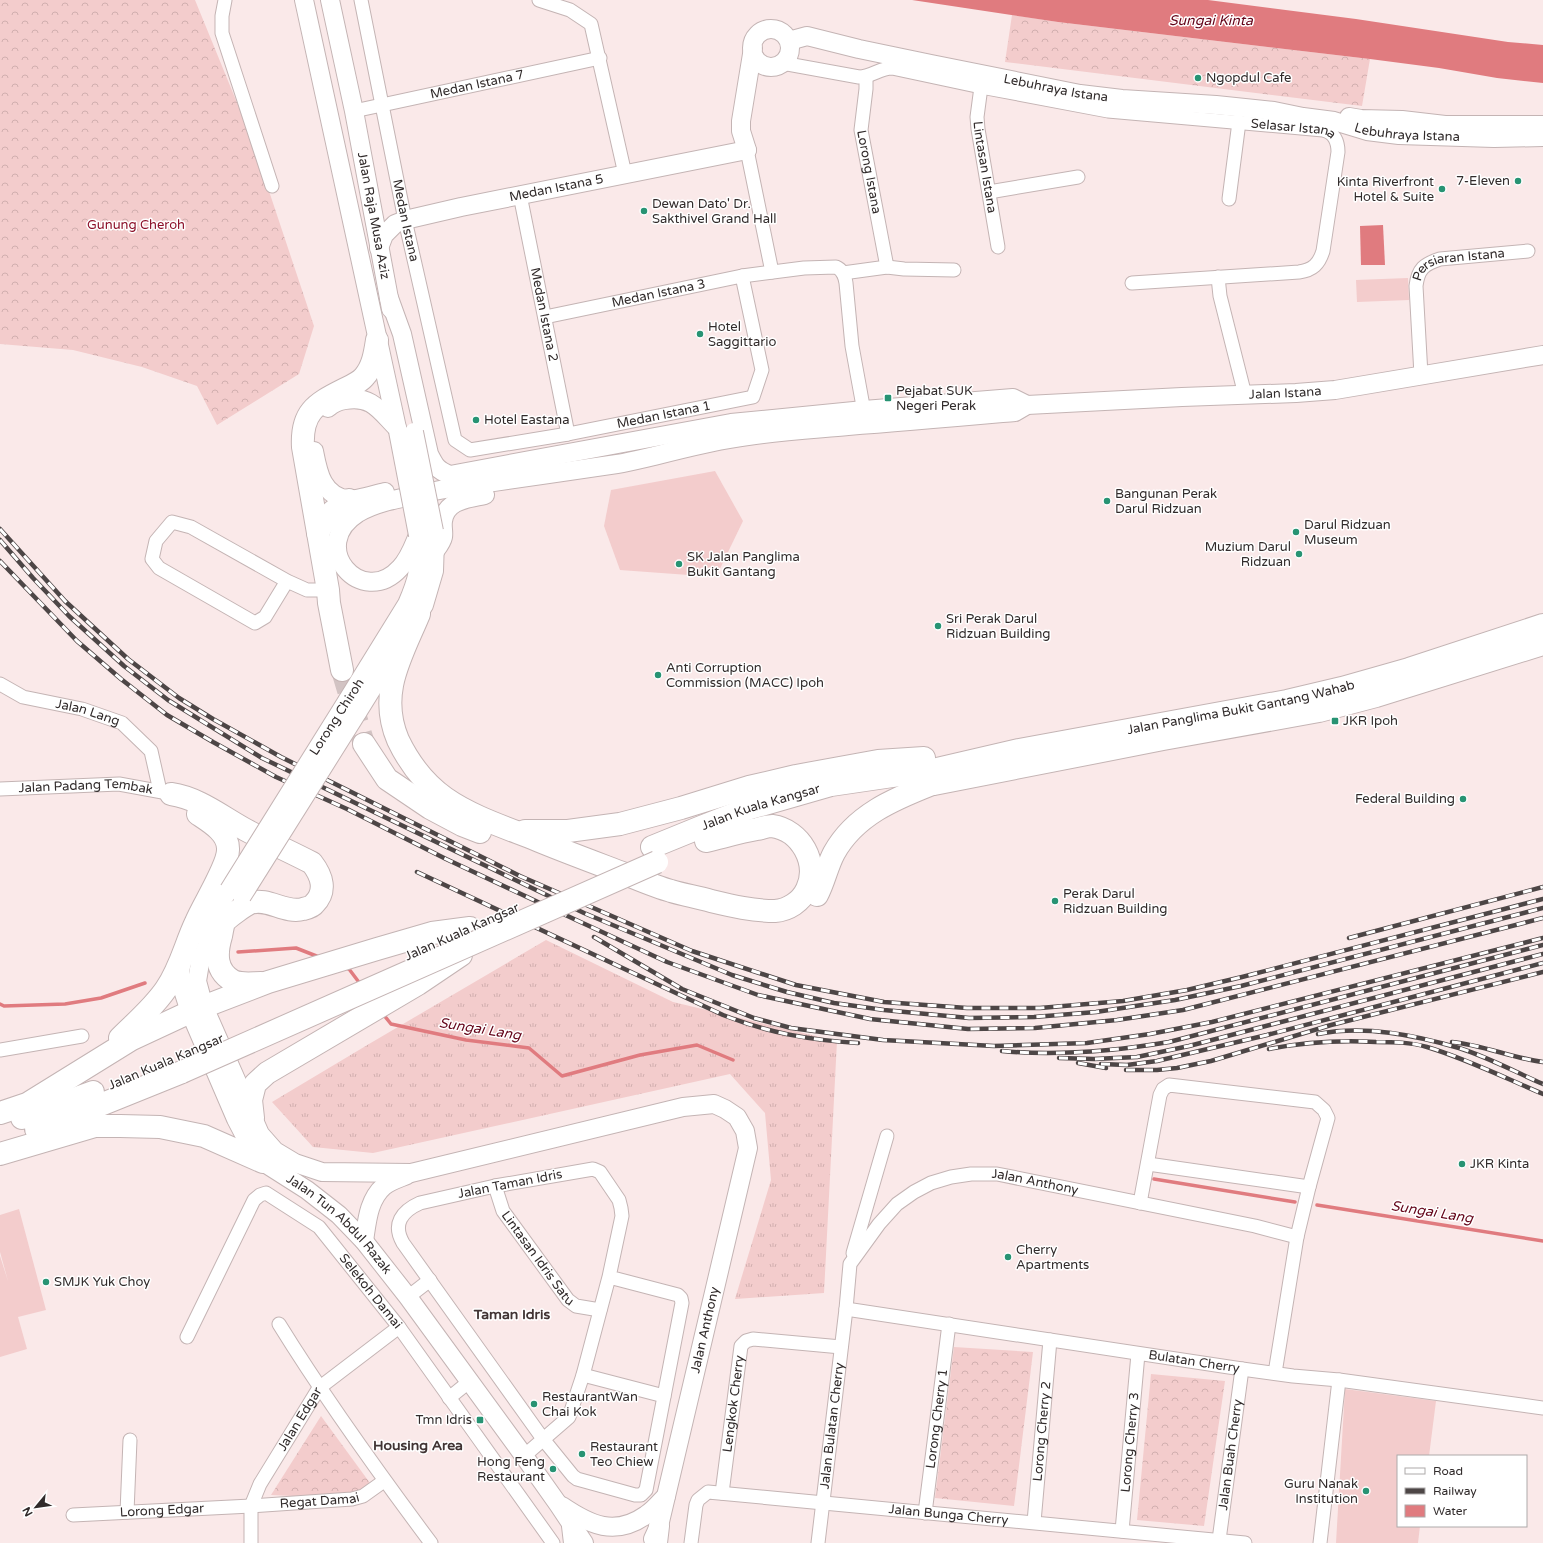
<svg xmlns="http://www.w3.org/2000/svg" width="1543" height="1543" viewBox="0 0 1543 1543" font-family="'Varela Round',sans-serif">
<defs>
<pattern id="grass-tufts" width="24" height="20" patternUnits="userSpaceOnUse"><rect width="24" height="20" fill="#f3cccc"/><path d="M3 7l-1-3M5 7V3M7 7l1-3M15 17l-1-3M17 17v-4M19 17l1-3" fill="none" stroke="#d1afaf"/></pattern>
<pattern id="forest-crowns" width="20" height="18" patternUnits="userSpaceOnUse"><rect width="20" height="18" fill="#f3cccc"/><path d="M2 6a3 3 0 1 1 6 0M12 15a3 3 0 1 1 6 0" fill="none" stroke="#d1afaf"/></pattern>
</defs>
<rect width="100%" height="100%" fill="#fae9e9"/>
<path fill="url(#grass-tufts)" d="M 546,940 L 673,1002 L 837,1041 L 824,1293 L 735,1299 L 771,1180 L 765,1113 L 730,1074 L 373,1153 L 313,1147 L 272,1102 L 369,1044 Z"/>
<g fill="url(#forest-crowns)">
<path d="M 0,0 L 195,0 L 251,137 L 314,326 L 299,374 L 217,425 L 197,386 L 142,367 L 73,350 L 0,344 Z"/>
<path d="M 1012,15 L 1058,22 L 1370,59 L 1362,106 L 1005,62 Z"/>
<path d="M 954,1347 L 1033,1352 L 1014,1506 L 935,1498 Z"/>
<path d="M 1151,1374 L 1225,1381 L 1204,1526 L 1137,1520 Z"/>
<path d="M 321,1416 L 378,1494 L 357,1499 L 271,1495 Z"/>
</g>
<g fill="#f3cccc">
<path d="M 1408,278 L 1409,300 L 1357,302 L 1356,280 Z"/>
<path d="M 715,471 L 743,521 L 716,577 L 620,570 L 604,526 L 611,490 Z"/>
<path d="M 19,1209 L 46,1310 L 18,1317 L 27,1349 L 0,1357 L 0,1256 L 8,1281 L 0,1252 L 0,1215 Z"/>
<path d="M 1345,1389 L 1436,1401 L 1429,1456 L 1398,1456 L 1398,1526 L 1420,1526 L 1418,1543 L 1336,1543 Z"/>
</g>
<g fill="#e07b7f">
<path d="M 912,0 L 1208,0 L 1356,19 L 1508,42 L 1543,45 L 1543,83 L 1497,78 L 1439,68 L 1370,59 L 1058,22 Z"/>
<path d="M 1383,225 L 1385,265 L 1361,265 L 1360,226 Z"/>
</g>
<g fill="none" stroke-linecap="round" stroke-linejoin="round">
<g stroke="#e07b7f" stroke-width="3.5">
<path d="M 238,952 L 296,948 L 319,957"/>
<path d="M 346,968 L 349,969 L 361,985"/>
<path d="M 0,1004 L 4,1006 L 65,1004 L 101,998 L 145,983"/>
<path d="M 383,1014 L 391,1024 L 466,1040 L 529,1048 L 562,1076 L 640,1055 L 697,1045 L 733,1060"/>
<path d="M 1154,1179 L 1295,1202"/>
<path d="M 1317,1205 L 1543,1241"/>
</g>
<path stroke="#d2c3c3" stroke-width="22" stroke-dasharray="22 11" stroke-linecap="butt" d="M 342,670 L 364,744"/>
<defs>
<g id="street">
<path d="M 225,0 L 222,16 L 222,33 L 272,186"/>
<path id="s1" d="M 361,0 L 405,220 L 455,440 L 470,450 L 568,434 L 753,397 L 762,370 L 742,276"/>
<path d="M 539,0 L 570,10 L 591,24 L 625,174"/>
<path id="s2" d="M 782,63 L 859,77 C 871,77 880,68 892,68 L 981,87 L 1108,111 L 1323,130 C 1334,132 1338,141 1338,152 L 1323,251 C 1319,264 1313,270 1299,272 L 1132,283"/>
<path id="s3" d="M 866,77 L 866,89 L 861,130 L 887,267"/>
<path id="s4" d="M 981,87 L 977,117 L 978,129 L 998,247"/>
<path id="s5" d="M 354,111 L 600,58"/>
<path d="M 747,150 L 772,272"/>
<path d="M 989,192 L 1078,177"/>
<path id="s6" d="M 520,195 L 568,434"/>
<path d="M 1229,199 L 1239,122"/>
<path d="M 843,273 L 887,267 L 904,269 L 954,270"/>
<path d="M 1218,277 L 1220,296 L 1245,395"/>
<path id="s7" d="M 545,317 L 742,276 L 804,268 L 836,267 C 843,270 845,276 846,283 L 852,346 L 865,417"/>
<path id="s8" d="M 1421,375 L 1416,286 C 1418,269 1424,264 1440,259 L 1528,251"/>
<path d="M 287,581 L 265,617 L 255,623 L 159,568 L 152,559 L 156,541 L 172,522 L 191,527 L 287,581 L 307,590 L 328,590"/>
<path id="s9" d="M 0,684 L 23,697 L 82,709 L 122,723 L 151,751 L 160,791"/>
<path id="s10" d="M 0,789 L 119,784 L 168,793"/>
<path d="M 0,1050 L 82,1036"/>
<path d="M 1148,1164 L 1309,1187"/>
<path id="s11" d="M 495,1186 L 503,1211 L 568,1300 L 576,1306 L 600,1310"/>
<path d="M 1140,1203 L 1160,1095 L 1163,1089 L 1169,1085 L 1315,1102 L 1324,1110 L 1328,1118 L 1309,1187 L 1297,1237 L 1275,1373"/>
<path d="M 853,1253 L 887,1136"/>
<path d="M 408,1297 L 430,1280"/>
<path id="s12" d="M 846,1309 L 1242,1369 L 1293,1376 L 1339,1380 L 1543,1408"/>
<path d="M 279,1324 C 326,1400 378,1472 431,1543"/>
<path id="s13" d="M 187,1337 L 254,1200 L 260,1195 L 266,1193 L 319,1227 L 399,1327 L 553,1543"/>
<path d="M 583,1375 L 664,1396"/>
<path d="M 449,1398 L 470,1381"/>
<path d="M 524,1456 L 569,1417 L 583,1375 L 609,1277 L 622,1216 L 621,1208 L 619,1200 L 600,1172 L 593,1169 L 495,1186 L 420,1203 C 402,1211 392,1224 403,1243 L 543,1439 L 573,1476 L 577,1479 L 635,1495 L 641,1495 L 646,1490 L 682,1303 L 681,1298 L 678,1295 L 609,1277"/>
<path id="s14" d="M 722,1493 L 741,1346 L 746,1341 L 753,1339 L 841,1347"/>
<path d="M 127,1512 L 130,1440"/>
<path id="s15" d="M 925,1513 L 949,1324"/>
<path id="s16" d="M 73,1515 L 251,1506 L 352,1499 L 363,1496 L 384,1481"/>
<path id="s17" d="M 1034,1522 L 1050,1340"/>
<path id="s18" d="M 1122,1531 L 1138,1354"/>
<path id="s19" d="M 1219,1540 L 1242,1369"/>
<path id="s20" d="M 251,1543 L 251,1506 L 260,1484 L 319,1388 L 399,1327"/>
<path id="s21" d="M 691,1543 L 696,1505 L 698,1500 L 708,1492 L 1245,1543"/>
<path id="s22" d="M 818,1543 L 846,1309 L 850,1264 L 879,1224 L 897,1204 L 914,1192 L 931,1183 L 951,1177 L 971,1174 L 997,1174 L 1255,1226 L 1297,1237"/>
<path d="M 1320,1543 L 1339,1380"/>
</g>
<g id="secondary">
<path d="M 304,0 L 397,428"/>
<path id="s23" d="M 330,0 L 354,111 L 391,309"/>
<circle cx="771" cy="48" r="19"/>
<path id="s24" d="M 790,43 L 796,39 L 807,36 L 859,49 L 931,64 L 1080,94 L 1122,99 L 1216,105 L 1274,111 L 1303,117 L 1334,121 L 1367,131 L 1399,135 L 1494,138 L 1543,137"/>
<path d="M 1349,117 L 1361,119 L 1402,120 L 1445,125 L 1543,125"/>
<path d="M 747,150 L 741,131 L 741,121 L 753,48"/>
<path id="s25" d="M 379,248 L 384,235 L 395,224 L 405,220 L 461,207 L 747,150"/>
<path d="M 389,298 L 402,334 L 429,454 C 435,466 437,470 450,475 L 731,423 L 864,410 L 1013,398 L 1027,405"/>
<path d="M 328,408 C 333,403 339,401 345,400 C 372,395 380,411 397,428"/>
<path d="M 314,451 C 318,472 322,496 349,500 C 356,500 376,494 385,492"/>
<path id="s26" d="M 418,535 C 413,547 409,559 400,568 C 362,610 306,546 358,513 C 378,501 404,498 426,493 C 444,488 462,487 480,484 C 526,477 571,471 617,464 C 629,462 641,459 654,456 C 685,448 716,440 748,436 C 781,431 815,429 848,426 C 904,422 959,417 1015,412 L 1027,405 L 1182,397 L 1296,393 L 1335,390 L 1543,355"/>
<path d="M 435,551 C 438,547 442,542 443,537 C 444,532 442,527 443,521 C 446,500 467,499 485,495"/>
<path d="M 347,701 L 407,604 C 418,579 421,566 418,538"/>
<path d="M 357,713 L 424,605 L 434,571 L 435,540"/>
<path d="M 221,926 L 207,946 L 200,963 L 197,981 L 204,1007 L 260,1134 L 275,1151 L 295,1163 L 322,1172 L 411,1173 L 683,1107 L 714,1104 L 725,1109 L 737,1117 L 745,1131 L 748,1148 L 659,1526 L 653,1539"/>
<path d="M 198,934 L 229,890"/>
<path id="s27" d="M 182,960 L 180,972 L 182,987 L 190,1012 L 236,1119 L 249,1144 L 263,1162 L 307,1190 L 339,1215 L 364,1241 L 408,1297 L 524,1456 L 558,1504 L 584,1543"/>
<path d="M 364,1241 C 367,1222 368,1200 384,1186 C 390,1181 400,1178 407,1175"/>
<path d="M 562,1506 C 590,1525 615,1537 646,1515 C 654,1510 660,1502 666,1496"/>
</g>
<g id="primary">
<path d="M 572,1526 L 574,1543"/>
<path d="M 657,1543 L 659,1526"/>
</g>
<g id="highway">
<path d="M 318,533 C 327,514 332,511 349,500"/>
<path d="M 419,614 C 401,657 378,693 398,740 C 409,763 424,783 445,798 C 472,817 507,828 537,840 C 566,852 596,863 625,874 C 640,880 656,887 671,891 C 684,895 698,897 711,901 C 732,906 753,911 775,911 C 788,910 801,902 807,889 C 819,863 801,830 772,826 C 768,826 762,828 757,829 C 740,832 723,837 706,841"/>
<path d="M 342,670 L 329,603 L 328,590 L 303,447 C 301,413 315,404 343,390 C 351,386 359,383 364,377 C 373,367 375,353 377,340"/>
<path d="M 364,744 L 387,779 L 430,808 L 462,825 L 480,832"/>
<path d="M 934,784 L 1163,739 L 1319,711 L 1376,696 L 1543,644"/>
<path d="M 171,794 C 199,798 222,817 246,830 C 268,842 291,852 312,863 C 322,876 327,891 314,904 C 312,907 307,908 303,909 C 285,914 268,897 250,903 C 244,906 230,916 225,921 C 223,924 222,931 221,936 C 216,953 215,971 233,981 C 242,985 252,983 261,983"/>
<path d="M 525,831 L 568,831 L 620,824 L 681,808 L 749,787 L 796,776 L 878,761 L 924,758"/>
<path id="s28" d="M 652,847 L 701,827 L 747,809 L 831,785 L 933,770 L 1019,750 L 1287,701 L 1342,688 L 1409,669 L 1543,625"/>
<path d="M 817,895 C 824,882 827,866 834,853 C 855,815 894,799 932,784"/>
<path d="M 120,1038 C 136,1022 153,1008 166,989 C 181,967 185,945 196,922 C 203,905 228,866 228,850 C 229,833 210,822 198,814"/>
<path d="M 0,1113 L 27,1104 L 132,1039 L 190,1012 L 268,982 L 377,949 L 432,933 L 470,928"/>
<path d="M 22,1118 L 93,1092"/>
<path d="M 253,1118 L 251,1100 L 255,1084 L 267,1073 L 418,984 L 461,955"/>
<path d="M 36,1129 L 63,1120 L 182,1072"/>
<path d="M 0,1154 L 95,1126 L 120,1126 L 160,1127 L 204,1136 L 263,1162"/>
</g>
</defs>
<use href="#street" stroke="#c4b4b4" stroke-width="15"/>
<use href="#secondary" stroke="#c4b4b4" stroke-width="20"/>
<use href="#primary" stroke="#c4b4b4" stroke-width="22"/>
<use href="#highway" stroke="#c4b4b4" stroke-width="24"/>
<use href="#street" stroke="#fff" stroke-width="13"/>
<use href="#secondary" stroke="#fff" stroke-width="18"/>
<use href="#primary" stroke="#fff" stroke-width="20"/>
<use href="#highway" stroke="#fff" stroke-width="22"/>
<defs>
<g id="rail">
<path d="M 0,529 L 65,601 L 128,659 L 179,698 L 213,719 L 281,757 L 520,876 L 692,951 L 796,985 L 884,1002 L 967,1008 L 1040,1008 L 1123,1001 L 1187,990 L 1242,977 L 1543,899"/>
<path d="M 0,540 L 33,578 L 69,616 L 124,666 L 168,700 L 262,758 L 584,913 L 732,975 L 787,992 L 834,1003 L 884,1010 L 969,1018 L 1034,1017 L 1096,1012 L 1175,1000 L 1241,986 L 1543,908"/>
<path d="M 0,561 L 77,641 L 121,679 L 167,715 L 213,742 L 276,777 L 347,809 L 446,859 L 574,919 L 667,962 L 758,995 L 870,1019 L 968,1029 L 1035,1028 L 1117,1020 L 1183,1010 L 1543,918"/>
<path d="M 417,872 L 723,1015 C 769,1033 809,1040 858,1043"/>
<path d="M 594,937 L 682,989 L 754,1018 L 791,1028 L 883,1040 L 994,1046 L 1087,1043 L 1150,1034 L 1212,1022 L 1543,938"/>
<path d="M 1349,938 L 1543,887"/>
<path d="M 1318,1034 C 1365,1025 1414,1035 1459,1048 C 1488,1057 1515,1072 1543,1084"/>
<path d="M 1452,1042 C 1483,1045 1512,1058 1543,1062"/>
<path d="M 1269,1049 C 1305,1042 1340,1040 1376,1042 C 1393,1042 1410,1042 1427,1047 C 1467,1059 1505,1078 1543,1094"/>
<path d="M 1002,1051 C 1058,1056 1115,1051 1169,1042 L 1543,945"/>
<path d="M 1059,1058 L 1094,1059 L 1137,1057 L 1189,1046 L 1543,954"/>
<path d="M 1078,1063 L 1106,1068"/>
<path d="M 1101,1064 L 1127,1065 L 1157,1061 L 1267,1035 L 1543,963"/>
<path d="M 1126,1070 L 1157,1070 L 1177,1068 L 1211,1061 L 1331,1025 L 1543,972"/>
</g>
</defs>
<use href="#rail" stroke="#4d4646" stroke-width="4.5"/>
<use href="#rail" stroke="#fff" stroke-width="3" stroke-dasharray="9" stroke-linecap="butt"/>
<defs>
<g id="secondary-bridge">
<path d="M 398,431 L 418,535"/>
<path d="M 414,432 L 434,531"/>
<path d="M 229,890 L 347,701"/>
<path d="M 242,896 L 357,713"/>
</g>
<path id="highway-bridge" d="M 182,1072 L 657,862"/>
</defs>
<use href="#secondary-bridge" stroke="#c4b4b4" stroke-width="20" stroke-linecap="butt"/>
<use href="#highway-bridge" stroke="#c4b4b4" stroke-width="24" stroke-linecap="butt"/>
<use href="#secondary-bridge" stroke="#fff" stroke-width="18"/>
<use href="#highway-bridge" stroke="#fff" stroke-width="22"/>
</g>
<g fill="#279373" stroke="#fff" stroke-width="1.5">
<circle cx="1198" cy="78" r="4"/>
<circle cx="1518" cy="181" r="4"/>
<circle cx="1442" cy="189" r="4"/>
<circle cx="644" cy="211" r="4"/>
<circle cx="700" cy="334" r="4"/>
<rect x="884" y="394" width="8" height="8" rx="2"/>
<circle cx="476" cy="420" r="4"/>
<circle cx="1107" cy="501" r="4"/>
<circle cx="1296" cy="532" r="4"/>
<circle cx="1299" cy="554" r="4"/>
<circle cx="679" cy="564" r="4"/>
<circle cx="938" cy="626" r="4"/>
<circle cx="658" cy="675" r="4"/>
<rect x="1331" y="717" width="8" height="8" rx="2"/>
<circle cx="1463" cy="799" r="4"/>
<circle cx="1055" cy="901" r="4"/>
<circle cx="1462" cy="1164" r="4"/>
<circle cx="1008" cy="1257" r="4"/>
<circle cx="46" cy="1282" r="4"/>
<circle cx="534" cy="1404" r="4"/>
<rect x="476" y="1416" width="8" height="8" rx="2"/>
<circle cx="582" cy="1454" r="4"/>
<circle cx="553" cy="1469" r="4"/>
<circle cx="1366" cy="1491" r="4"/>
</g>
<g text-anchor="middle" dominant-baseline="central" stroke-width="3" stroke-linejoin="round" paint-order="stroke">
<g font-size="13" fill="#312b2b" stroke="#fff" text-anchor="start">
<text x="1206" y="78">Ngopdul Cafe</text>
<text x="1510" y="181" text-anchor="end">7-Eleven</text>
<text x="1434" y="182" text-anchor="end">Kinta Riverfront<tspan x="1434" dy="15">Hotel &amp; Suite</tspan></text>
<text x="652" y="204">Dewan Dato' Dr.<tspan x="652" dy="15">Sakthivel Grand Hall</tspan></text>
<text x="708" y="327">Hotel<tspan x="708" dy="15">Saggittario</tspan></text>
<text x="896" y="391">Pejabat SUK<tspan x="896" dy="15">Negeri Perak</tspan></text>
<text x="484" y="420">Hotel Eastana</text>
<text x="1115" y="494">Bangunan Perak<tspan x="1115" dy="15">Darul Ridzuan</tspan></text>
<text x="1304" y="525">Darul Ridzuan<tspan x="1304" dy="15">Museum</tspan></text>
<text x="1291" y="547" text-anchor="end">Muzium Darul<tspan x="1291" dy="15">Ridzuan</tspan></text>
<text x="687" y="557">SK Jalan Panglima<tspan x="687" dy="15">Bukit Gantang</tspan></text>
<text x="946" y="619">Sri Perak Darul<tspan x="946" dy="15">Ridzuan Building</tspan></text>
<text x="666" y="668">Anti Corruption<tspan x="666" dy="15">Commission (MACC) Ipoh</tspan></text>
<text x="1343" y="721">JKR Ipoh</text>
<text x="1455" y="799" text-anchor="end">Federal Building</text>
<text x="1063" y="894">Perak Darul<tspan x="1063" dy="15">Ridzuan Building</tspan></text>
<text x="1470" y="1164">JKR Kinta</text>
<text x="1016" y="1250">Cherry<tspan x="1016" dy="15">Apartments</tspan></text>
<text x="54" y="1282">SMJK Yuk Choy</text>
<text x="542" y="1397">RestaurantWan<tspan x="542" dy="15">Chai Kok</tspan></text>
<text x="472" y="1420" text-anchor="end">Tmn Idris</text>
<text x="590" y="1447">Restaurant<tspan x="590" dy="15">Teo Chiew</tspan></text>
<text x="545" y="1462" text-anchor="end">Hong Feng<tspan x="545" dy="15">Restaurant</tspan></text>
<text x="1358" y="1484" text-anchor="end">Guru Nanak<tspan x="1358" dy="15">Institution</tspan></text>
</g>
<g font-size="13" fill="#312b2b" stroke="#fff">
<text stroke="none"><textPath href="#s5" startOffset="126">Medan Istana 7</textPath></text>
<text stroke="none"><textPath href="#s24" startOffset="273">Lebuhraya Istana</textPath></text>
<text stroke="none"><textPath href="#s2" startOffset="519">Selasar Istana</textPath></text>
<text stroke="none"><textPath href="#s24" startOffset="628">Lebuhraya Istana</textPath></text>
<text stroke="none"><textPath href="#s4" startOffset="81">Lintasan Istana</textPath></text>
<text stroke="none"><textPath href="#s3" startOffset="96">Lorong Istana</textPath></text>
<text stroke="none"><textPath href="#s25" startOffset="195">Medan Istana 5</textPath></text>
<text stroke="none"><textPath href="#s23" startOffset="220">Jalan Raja Musa Aziz</textPath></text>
<text stroke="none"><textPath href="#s1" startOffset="225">Medan Istana</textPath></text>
<text stroke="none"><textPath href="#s8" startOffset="144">Persiaran Istana</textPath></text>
<text stroke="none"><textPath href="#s7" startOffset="116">Medan Istana 3</textPath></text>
<text stroke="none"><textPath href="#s6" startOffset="122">Medan Istana 2</textPath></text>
<text stroke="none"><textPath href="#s26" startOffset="1105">Jalan Istana</textPath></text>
<text stroke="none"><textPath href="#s1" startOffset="665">Medan Istana 1</textPath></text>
<text stroke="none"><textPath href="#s28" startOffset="607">Jalan Panglima Bukit Gantang Wahab</textPath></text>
<text stroke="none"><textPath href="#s9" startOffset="93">Jalan Lang</textPath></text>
<text transform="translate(337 717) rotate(-57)">Lorong Chiroh</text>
<text stroke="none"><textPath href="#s10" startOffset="86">Jalan Padang Tembak</textPath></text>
<text stroke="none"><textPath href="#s28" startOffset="116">Jalan Kuala Kangsar</textPath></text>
<text transform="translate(462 932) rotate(-24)">Jalan Kuala Kangsar</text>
<text transform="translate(166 1062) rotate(-23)">Jalan Kuala Kangsar</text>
<text stroke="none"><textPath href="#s22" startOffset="503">Jalan Anthony</textPath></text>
<text transform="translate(510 1184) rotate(-11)">Jalan Taman Idris</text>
<text stroke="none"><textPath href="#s27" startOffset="320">Jalan Tun Abdul Razak</textPath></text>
<text stroke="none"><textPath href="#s11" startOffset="85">Lintasan Idris Satu</textPath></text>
<text stroke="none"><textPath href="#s13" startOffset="312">Selekoh Damai</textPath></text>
<text transform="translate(705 1330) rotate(-77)">Jalan Anthony</text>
<text stroke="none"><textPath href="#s12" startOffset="352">Bulatan Cherry</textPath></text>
<text stroke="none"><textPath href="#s14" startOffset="90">Lengkok Cherry</textPath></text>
<text stroke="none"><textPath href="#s15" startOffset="95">Lorong Cherry 1</textPath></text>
<text stroke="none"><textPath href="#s20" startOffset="137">Jalan Edgar</textPath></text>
<text stroke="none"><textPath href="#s22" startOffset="118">Jalan Bulatan Cherry</textPath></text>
<text stroke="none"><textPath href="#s17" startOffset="91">Lorong Cherry 2</textPath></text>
<text stroke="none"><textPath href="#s18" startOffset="89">Lorong Cherry 3</textPath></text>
<text stroke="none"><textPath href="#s19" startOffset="86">Jalan Buah Cherry</textPath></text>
<text stroke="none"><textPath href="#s16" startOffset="247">Regat Damai</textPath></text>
<text stroke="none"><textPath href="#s16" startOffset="89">Lorong Edgar</textPath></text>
<text stroke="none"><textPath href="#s21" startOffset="298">Jalan Bunga Cherry</textPath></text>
</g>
<g font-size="13" fill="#8c1029" stroke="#fff">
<text x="136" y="225">Gunung Cheroh</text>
</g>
<g font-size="14" font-style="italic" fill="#630318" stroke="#fff">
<text x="1211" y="20">Sungai Kinta</text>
<text transform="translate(480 1029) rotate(9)">Sungai Lang</text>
<text transform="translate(1432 1212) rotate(9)">Sungai Lang</text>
</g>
<g font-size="14" font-weight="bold" fill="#413434" stroke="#fff">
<text x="512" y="1314">Taman Idris</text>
<text x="418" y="1445">Housing Area</text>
</g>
</g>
<rect x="1397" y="1455" width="130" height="72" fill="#ffffff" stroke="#adaaaa"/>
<rect x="1405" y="1468" width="20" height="6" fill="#ffffff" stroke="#adaaaa"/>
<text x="1433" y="1475" font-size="12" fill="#312b2b">Road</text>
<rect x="1405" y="1488" width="20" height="6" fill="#4d4646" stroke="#adaaaa"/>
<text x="1433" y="1495" font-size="12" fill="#312b2b">Railway</text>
<rect x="1405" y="1505" width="20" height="12" fill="#e07b7f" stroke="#adaaaa"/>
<text x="1433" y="1515" font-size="12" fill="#312b2b">Water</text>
<g transform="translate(36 1507) rotate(241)" stroke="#ffffff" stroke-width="3" paint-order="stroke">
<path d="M0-3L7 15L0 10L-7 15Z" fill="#312b2b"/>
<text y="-6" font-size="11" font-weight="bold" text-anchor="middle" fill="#312b2b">N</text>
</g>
</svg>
